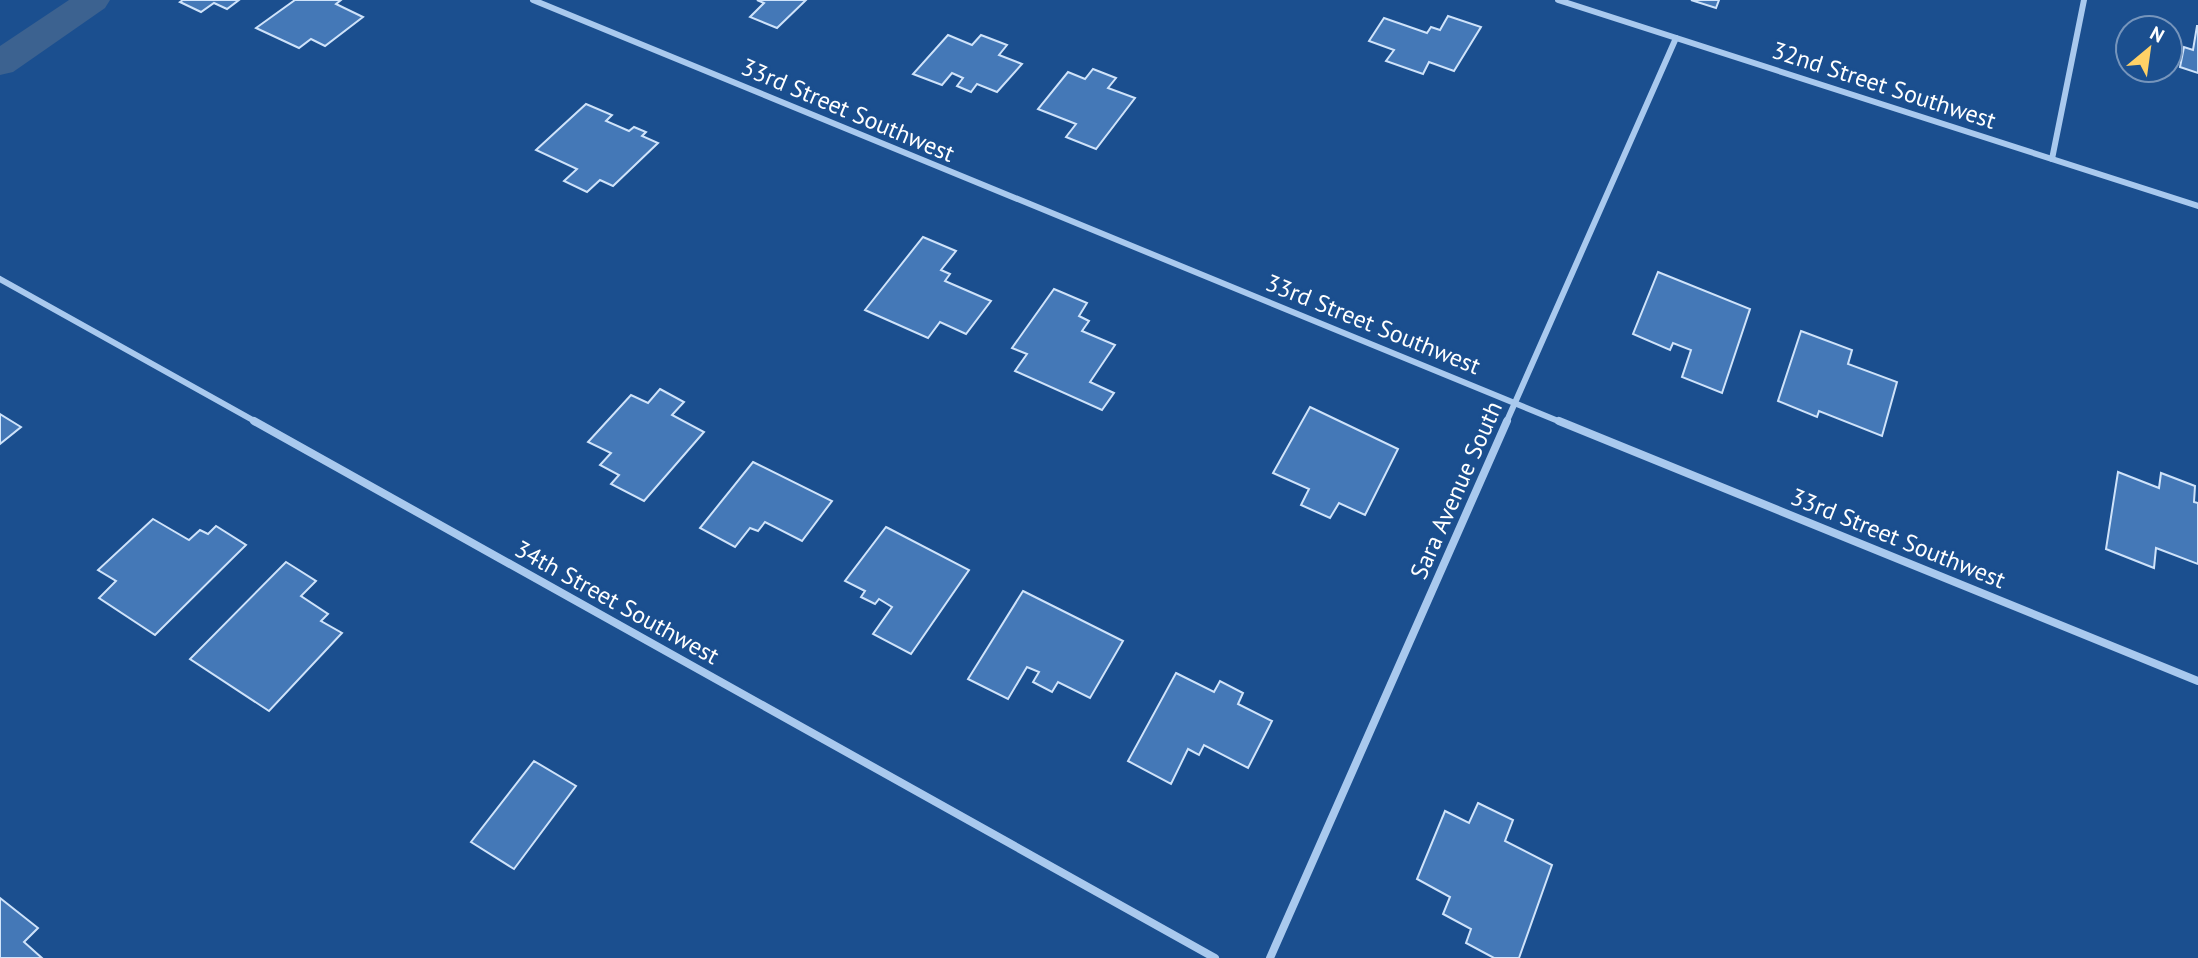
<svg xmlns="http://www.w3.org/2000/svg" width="2198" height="958" viewBox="0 0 2198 958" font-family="'PT Sans',sans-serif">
<rect width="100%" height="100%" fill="#1b4f8f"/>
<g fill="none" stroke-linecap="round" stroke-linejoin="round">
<path fill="#3c6290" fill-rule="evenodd" d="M 69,0 L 110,0 L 105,8 L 13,72 L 0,75 L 0,46 Z"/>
</g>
<g fill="#4478b7" stroke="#cfe3fa" stroke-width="2">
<path d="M 183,0 L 239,0 L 227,9 L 214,3 L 201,12 L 180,2 Z"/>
<path d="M 295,0 L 341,0 L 336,4 L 363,17 L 325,46 L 311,39 L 299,48 L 256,28 Z"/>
<path d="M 757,0 L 806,0 L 777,28 L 750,17 L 764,3 Z"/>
<path d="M 1691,0 L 1719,0 L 1716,8 Z"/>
<path d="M 1448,16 L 1481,27 L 1454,71 L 1429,62 L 1423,74 L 1386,61 L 1394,50 L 1369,41 L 1384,18 L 1427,33 L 1431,27 L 1440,30 Z"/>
<path d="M 2197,26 L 2198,26 L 2198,73 L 2180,67 L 2184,47 L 2193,50 Z"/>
<path d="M 948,35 L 972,45 L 981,35 L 1007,45 L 999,55 L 1022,64 L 997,92 L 977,84 L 971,92 L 957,86 L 963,78 L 952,73 L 942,85 L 913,74 Z"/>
<path d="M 1093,69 L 1116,78 L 1108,88 L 1135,98 L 1096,149 L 1066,137 L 1076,124 L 1038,109 L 1068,72 L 1085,79 Z"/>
<path d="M 586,104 L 612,115 L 606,121 L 629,131 L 634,127 L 646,132 L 642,136 L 658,143 L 613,186 L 600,180 L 587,192 L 564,181 L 577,169 L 536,150 Z"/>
<path d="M 923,237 L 956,251 L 941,270 L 950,274 L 945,281 L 991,301 L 966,334 L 940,322 L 928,338 L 865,310 Z"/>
<path d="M 1658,272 L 1750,309 L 1722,393 L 1682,377 L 1691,350 L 1673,343 L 1670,350 L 1633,334 Z"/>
<path d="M 1054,289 L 1087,303 L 1079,316 L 1089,321 L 1082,331 L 1115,345 L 1090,382 L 1114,393 L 1102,410 L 1015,371 L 1027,354 L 1012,348 Z"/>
<path d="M 1801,331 L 1852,350 L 1848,364 L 1897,382 L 1882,436 L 1819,411 L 1817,417 L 1778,401 Z"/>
<path d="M 660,389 L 684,402 L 672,415 L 704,432 L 644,501 L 611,484 L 619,475 L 600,465 L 611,453 L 588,442 L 631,395 L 648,403 Z"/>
<path d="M 1310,407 L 1398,449 L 1365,515 L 1339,503 L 1330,518 L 1301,505 L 1309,489 L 1273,473 Z"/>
<path d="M 0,414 L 21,427 L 0,444 Z"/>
<path d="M 753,462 L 832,501 L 802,541 L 765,522 L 758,531 L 750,528 L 735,547 L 700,528 Z"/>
<path d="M 2118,472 L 2159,488 L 2161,473 L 2195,486 L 2194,502 L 2198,503 L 2198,564 L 2156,548 L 2154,568 L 2106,549 Z"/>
<path d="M 153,519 L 189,540 L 200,530 L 208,534 L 216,526 L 246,545 L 155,635 L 99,598 L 116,581 L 98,570 Z"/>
<path d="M 886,527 L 969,570 L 911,654 L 873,634 L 892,607 L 879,599 L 875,604 L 861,597 L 865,591 L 845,581 Z"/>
<path d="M 286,562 L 316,581 L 301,596 L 328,614 L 321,621 L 342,633 L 269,711 L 190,659 Z"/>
<path d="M 1023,591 L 1123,641 L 1090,698 L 1058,682 L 1052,692 L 1033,682 L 1039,672 L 1027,667 L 1008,699 L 968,679 Z"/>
<path d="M 1176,673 L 1214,692 L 1220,681 L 1243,693 L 1238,704 L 1272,721 L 1248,768 L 1204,745 L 1199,755 L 1188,749 L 1171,784 L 1128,761 Z"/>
<path d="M 534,761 L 576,786 L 514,869 L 471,842 Z"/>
<path d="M 1478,803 L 1513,820 L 1505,841 L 1552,865 L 1519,958 L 1494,958 L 1466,943 L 1471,929 L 1443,914 L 1450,897 L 1417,879 L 1445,811 L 1469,823 Z"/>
<path d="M 0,898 L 38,928 L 24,942 L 42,958 L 0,958 Z"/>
</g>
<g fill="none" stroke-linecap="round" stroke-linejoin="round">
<g stroke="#a9c9ee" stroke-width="6">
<path d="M 533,0 L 1563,423"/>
<path d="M 1558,0 L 2198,206"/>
<path d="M 2052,159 L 2084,0"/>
<path d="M 0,279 L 258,423"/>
<path d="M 1506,423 L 1676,38"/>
</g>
<g stroke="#a9c9ee" stroke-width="8">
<path d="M 254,421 L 1215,958"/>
<path d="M 1559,421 L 2198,681"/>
<path d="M 1270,958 L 1507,421"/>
</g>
</g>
<g text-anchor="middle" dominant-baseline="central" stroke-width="6" stroke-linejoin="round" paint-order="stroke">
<g font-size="24" fill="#fff" stroke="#1b4f8f">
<text transform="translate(1884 85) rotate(18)">32nd Street Southwest</text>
<text transform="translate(848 110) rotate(23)">33rd Street Southwest</text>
<text transform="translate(1373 324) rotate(22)">33rd Street Southwest</text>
<text transform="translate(1456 490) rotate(-66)">Sara Avenue South</text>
<text transform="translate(1898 538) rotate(22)">33rd Street Southwest</text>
<text transform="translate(617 602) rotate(29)">34th Street Southwest</text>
</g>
</g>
<g transform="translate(2149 49) rotate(29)"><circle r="33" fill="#1b4f8f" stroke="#7695bc" stroke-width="2"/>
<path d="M0-5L12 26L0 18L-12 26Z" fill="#ffd166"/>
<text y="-10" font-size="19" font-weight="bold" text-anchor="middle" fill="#ffffff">N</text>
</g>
</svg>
